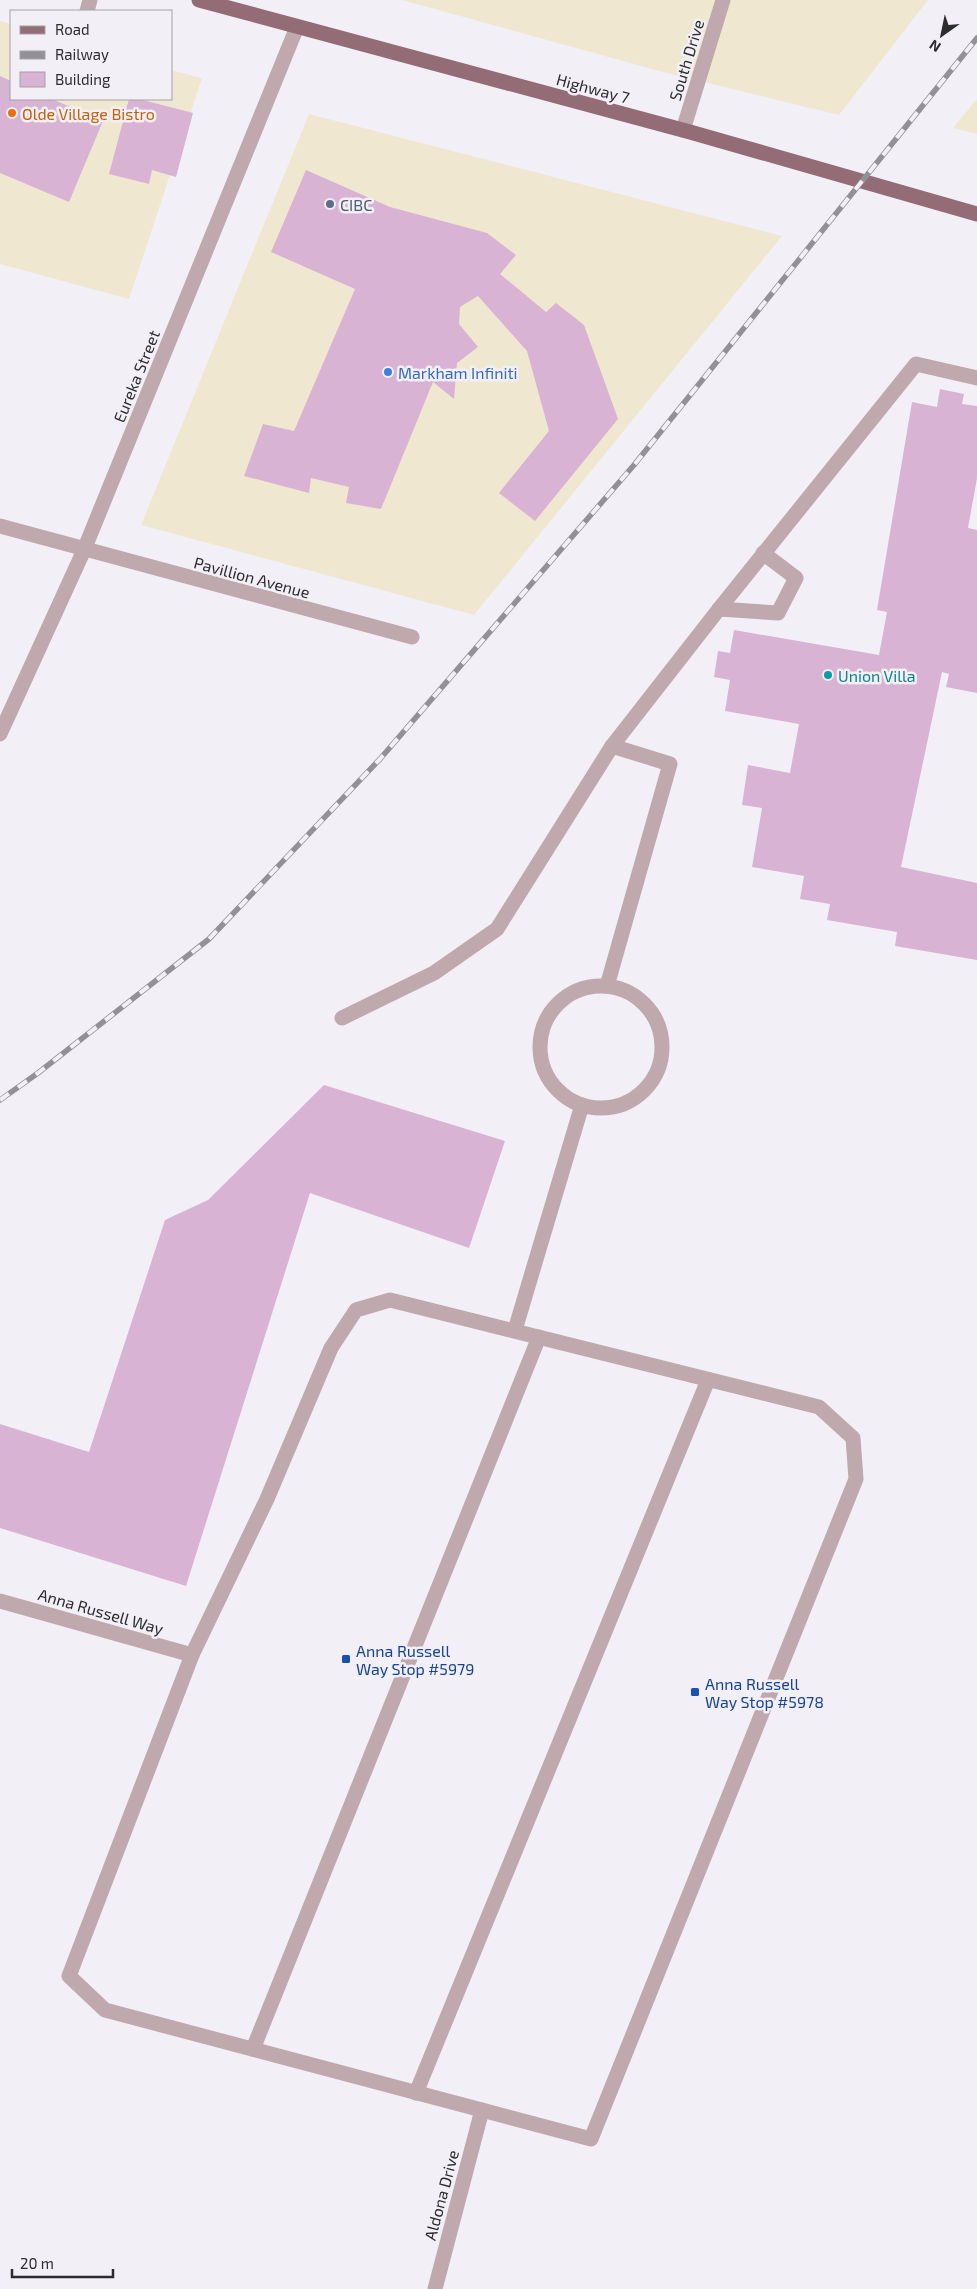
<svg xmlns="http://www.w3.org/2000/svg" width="977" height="2289" viewBox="0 0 977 2289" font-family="'Exo 2',sans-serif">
<rect width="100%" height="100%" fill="#f2f0f6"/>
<g fill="#f0e7d1">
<path d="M 402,0 L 928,0 L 839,115 L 659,71 Z"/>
<path d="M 0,21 L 11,24 L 11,99 L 171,99 L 171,70 L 202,78 L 129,299 L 0,264 Z"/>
<path d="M 977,99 L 977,134 L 953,128 Z"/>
<path d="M 309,114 L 782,236 L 474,615 L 141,525 Z"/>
</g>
<g fill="#d9b3d3">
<path d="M 0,76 L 11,81 L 11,99 L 52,99 L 103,121 L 69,202 L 0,173 Z"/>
<path d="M 129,99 L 139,99 L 193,113 L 176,177 L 152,170 L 149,184 L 109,174 Z"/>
<path d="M 306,170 L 390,207 L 487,233 L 516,255 L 500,274 L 546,312 L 556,303 L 584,325 L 618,419 L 535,521 L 499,493 L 549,431 L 527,351 L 478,296 L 460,307 L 459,324 L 478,347 L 457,363 L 454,399 L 433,382 L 381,509 L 346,503 L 349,487 L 311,478 L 309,493 L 244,476 L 263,424 L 294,431 L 355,289 L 271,252 Z"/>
<path d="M 940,389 L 964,394 L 962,404 L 977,406 L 977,478 L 968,528 L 977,530 L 977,693 L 946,687 L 949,674 L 942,672 L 901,867 L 977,883 L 977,960 L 895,946 L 897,932 L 827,920 L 830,904 L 800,899 L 804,876 L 752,867 L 762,808 L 742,805 L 748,765 L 790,773 L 799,724 L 725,711 L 730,680 L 714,677 L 718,651 L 730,653 L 734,630 L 879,655 L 887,612 L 877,610 L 912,402 L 937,407 Z"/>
<path d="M 324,1085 L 505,1141 L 469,1248 L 310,1193 L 186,1586 L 0,1528 L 0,1424 L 89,1452 L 165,1220 L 208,1200 Z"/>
</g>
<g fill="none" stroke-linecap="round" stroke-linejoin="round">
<g stroke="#bfa9af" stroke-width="15">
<path d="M 87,11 L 90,0"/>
<path d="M 719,609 L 778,613 L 796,578 L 763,553"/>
<path d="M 607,986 L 670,764 L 612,746"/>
<circle cx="601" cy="1047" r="61"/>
<path d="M 342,1018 L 434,973 L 497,929 L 612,746 L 719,609 L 916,364 L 977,378"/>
<path d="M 515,1330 L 582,1105"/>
</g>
<g stroke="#bfa9af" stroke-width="15">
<path d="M 683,130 L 723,0"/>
<path d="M 0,526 L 412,637"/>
<path d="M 0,734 L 84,550 L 297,27"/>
<path d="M 390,1300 L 819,1407 L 853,1438 L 856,1479 L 591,2139 L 105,2010 L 69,1976 L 192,1655 L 267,1499 L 331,1348 L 356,1310 Z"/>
<path d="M 0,1601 L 192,1655"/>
<path d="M 253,2049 L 539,1337"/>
<path d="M 416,2093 L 708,1380"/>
<path d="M 435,2289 L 482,2110"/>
</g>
<path stroke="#936c77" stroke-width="15" d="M 199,0 L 690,132 L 977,214"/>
<defs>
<path id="rail" d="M 0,1100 L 38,1073 L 209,939 L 380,759 L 634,465 L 977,38"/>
</defs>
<use href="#rail" stroke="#929195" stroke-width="5.5"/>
<use href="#rail" stroke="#f2f0f6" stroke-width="4" stroke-dasharray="11" stroke-linecap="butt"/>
</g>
<circle fill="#e8710a" stroke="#f2f0f6" stroke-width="2" cx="12" cy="113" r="5"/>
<circle fill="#5c6f8a" stroke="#f2f0f6" stroke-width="2" cx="330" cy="204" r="5"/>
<circle fill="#3f7fe0" stroke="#f2f0f6" stroke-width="2" cx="388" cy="372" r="5"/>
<circle fill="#0f9aa8" stroke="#f2f0f6" stroke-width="2" cx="828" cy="675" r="5"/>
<g fill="#1a4fb4" stroke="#f2f0f6" stroke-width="2">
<rect x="341" y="1654" width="10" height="10" rx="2.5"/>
<rect x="690" y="1687" width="10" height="10" rx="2.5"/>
</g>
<g text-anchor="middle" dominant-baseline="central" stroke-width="5" stroke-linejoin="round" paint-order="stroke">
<g font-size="16" fill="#2c2b2d" stroke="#f2f0f6">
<text transform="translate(686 60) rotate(-73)">South Drive</text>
<text transform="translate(593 88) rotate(15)">Highway 7</text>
<text transform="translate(136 376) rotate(-68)">Eureka Street</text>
<text transform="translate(252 577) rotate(15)">Pavillion Avenue</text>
<text transform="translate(101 1611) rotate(16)">Anna Russell Way</text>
<text transform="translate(441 2195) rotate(-75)">Aldona Drive</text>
</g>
<g font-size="16" fill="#c56008" stroke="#f2f0f6" text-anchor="start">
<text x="22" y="113">Olde Village Bistro</text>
</g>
<g font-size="16" fill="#4e5e75" stroke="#f2f0f6" text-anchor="start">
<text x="340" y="204">CIBC</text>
</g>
<g font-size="16" fill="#366cbe" stroke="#f2f0f6" text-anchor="start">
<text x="398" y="372">Markham Infiniti</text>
</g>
<g font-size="16" fill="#0d838f" stroke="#f2f0f6" text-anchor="start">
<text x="838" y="675">Union Villa</text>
</g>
<g font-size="16" fill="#164399" stroke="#f2f0f6" text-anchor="start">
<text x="356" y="1650">Anna Russell<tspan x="356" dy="18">Way Stop #5979</tspan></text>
<text x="705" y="1683">Anna Russell<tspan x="705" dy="18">Way Stop #5978</tspan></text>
</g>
</g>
<rect x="10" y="10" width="162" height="90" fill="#f2f0f6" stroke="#a3a1a6"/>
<rect x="20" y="26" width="25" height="8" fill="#936c77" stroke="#a3a1a6"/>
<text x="55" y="35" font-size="15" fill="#2c2b2d">Road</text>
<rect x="20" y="51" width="25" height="8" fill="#929195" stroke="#a3a1a6"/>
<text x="55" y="60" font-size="15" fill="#2c2b2d">Railway</text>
<rect x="20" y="72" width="25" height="15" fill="#d9b3d3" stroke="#a3a1a6"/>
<text x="55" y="85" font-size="15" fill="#2c2b2d">Building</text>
<g transform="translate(942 35) rotate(213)" stroke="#f2f0f6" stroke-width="4" paint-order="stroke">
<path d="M0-4L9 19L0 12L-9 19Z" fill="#2c2b2d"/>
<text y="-8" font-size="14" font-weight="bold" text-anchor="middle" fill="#2c2b2d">N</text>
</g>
<path d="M12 2269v8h101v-8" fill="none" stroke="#2c2b2d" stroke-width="2.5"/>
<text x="20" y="2269" font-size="15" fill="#2c2b2d" stroke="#f2f0f6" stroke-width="4" paint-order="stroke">20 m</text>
</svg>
